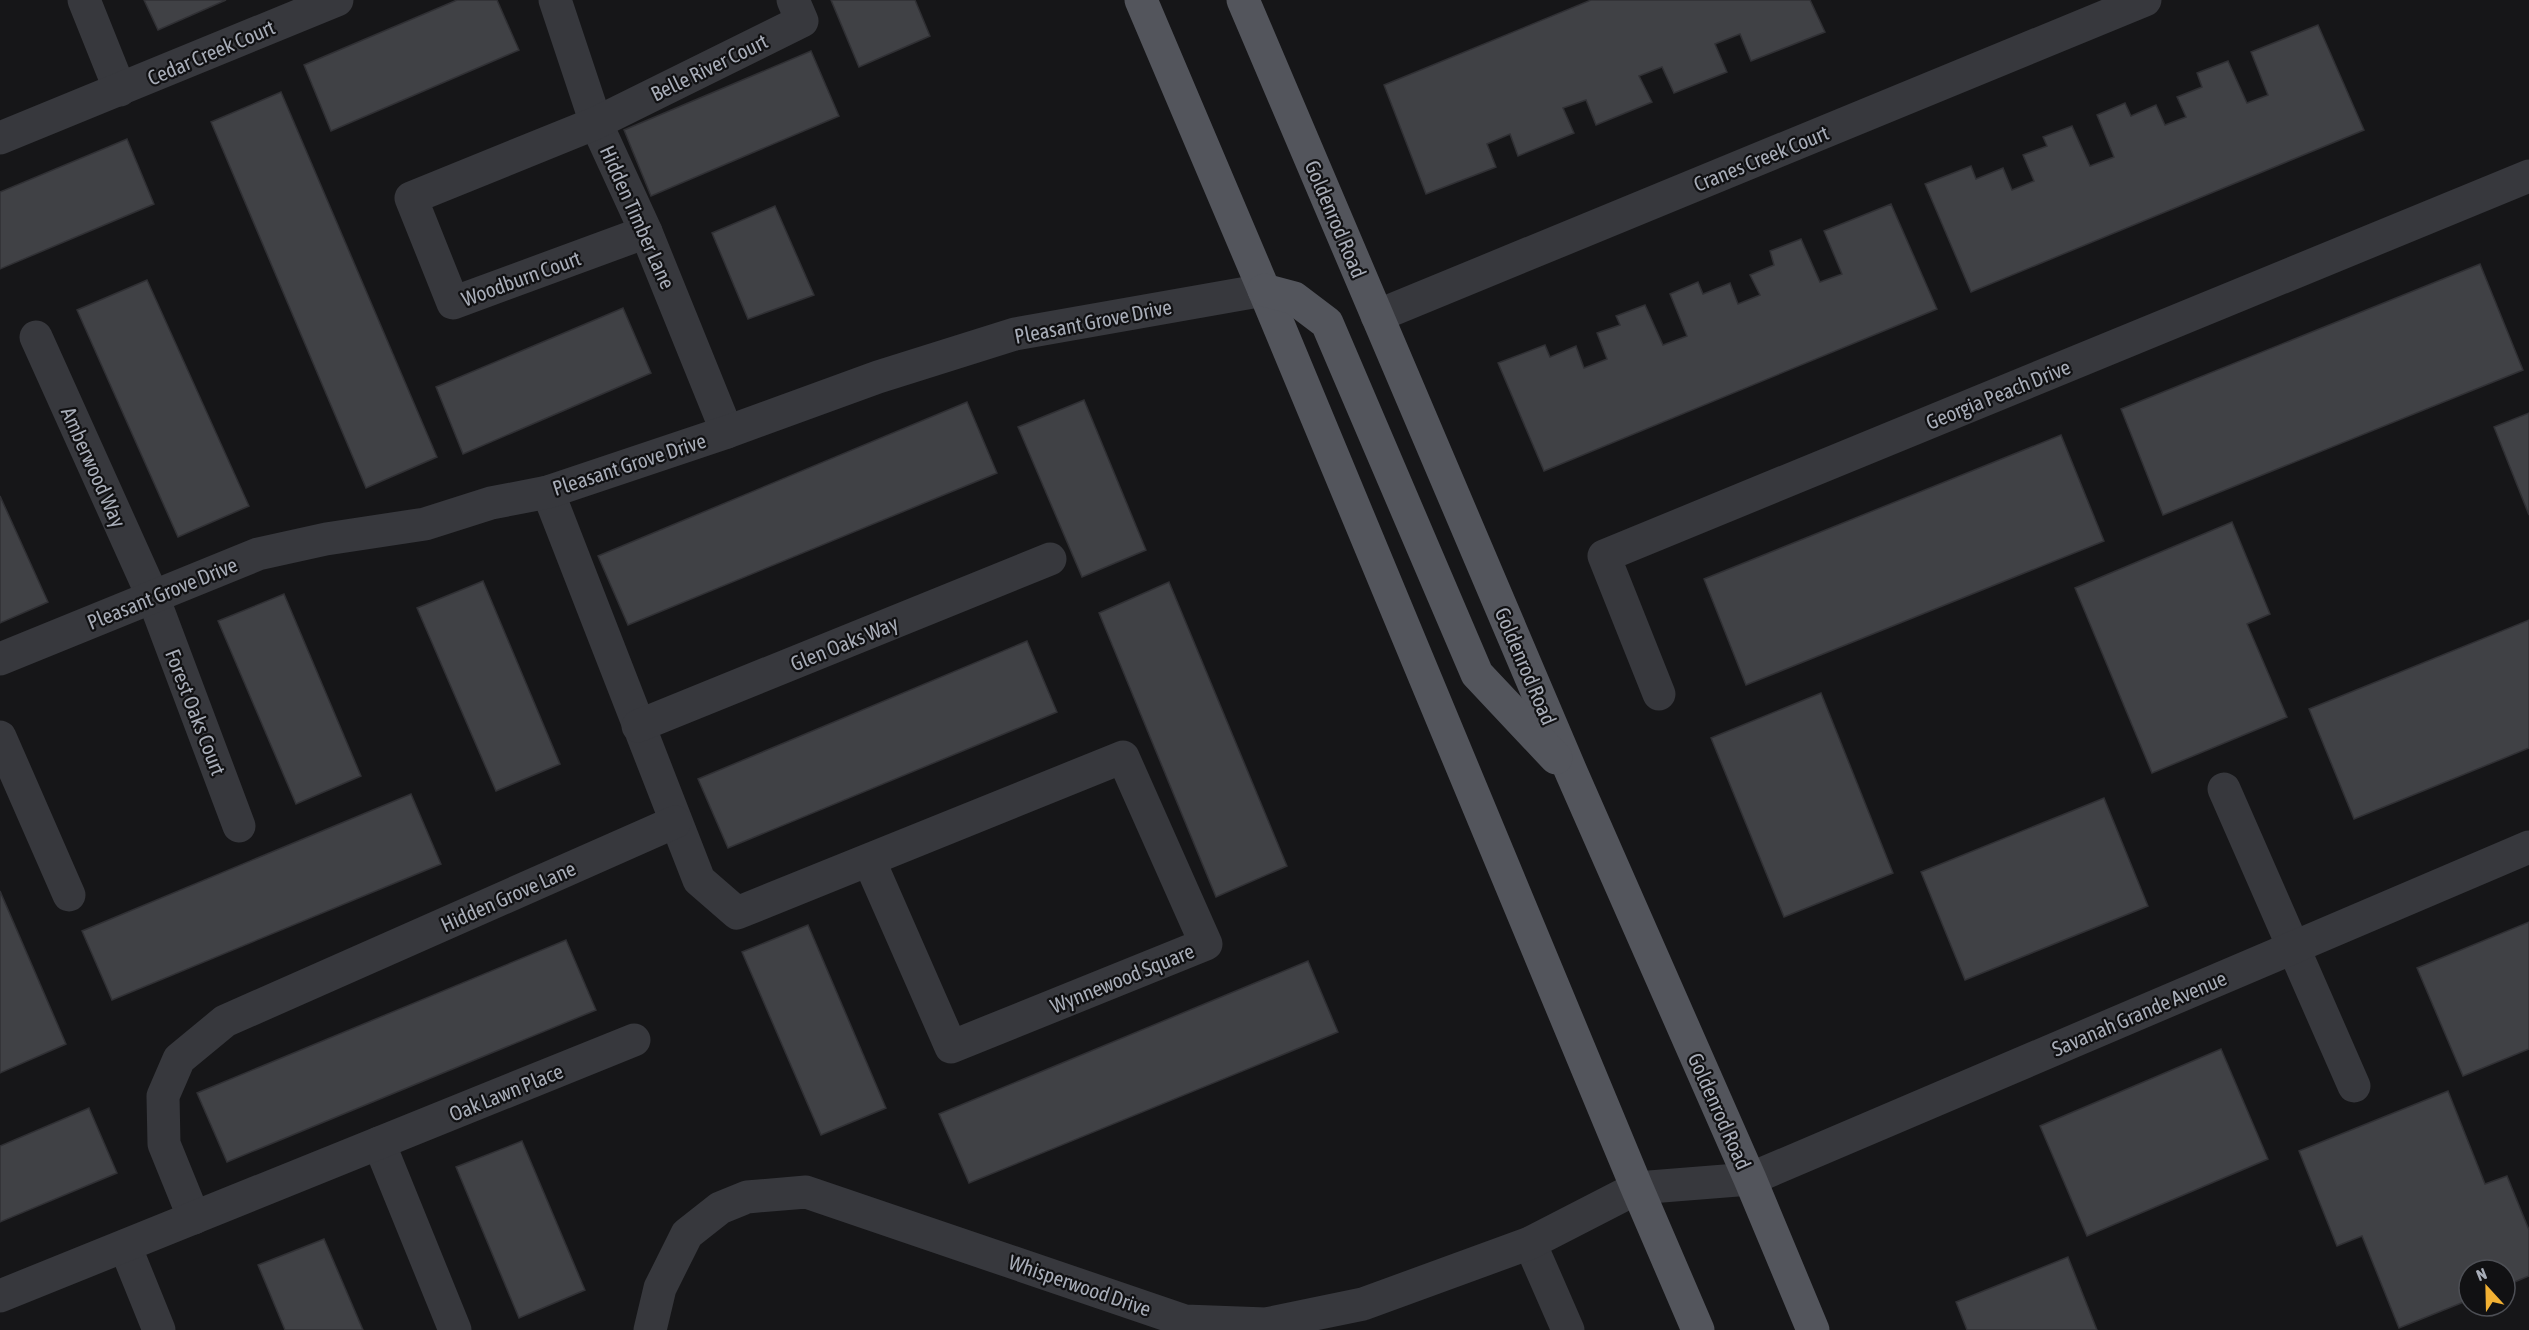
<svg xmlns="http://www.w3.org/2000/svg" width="2529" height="1330" viewBox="0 0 2529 1330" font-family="'Asap Condensed',sans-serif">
<rect width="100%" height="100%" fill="#161618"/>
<g fill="#404145" stroke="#303034" stroke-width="1.5">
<path d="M 144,0 L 226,0 L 158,30 Z"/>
<path d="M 457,0 L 497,0 L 519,50 L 331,131 L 304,65 Z"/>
<path d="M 831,0 L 915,0 L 930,36 L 859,67 Z"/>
<path d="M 1591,0 L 1810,0 L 1825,32 L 1751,61 L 1740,34 L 1715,44 L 1727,72 L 1674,93 L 1662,67 L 1639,76 L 1652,102 L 1596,125 L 1586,100 L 1563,108 L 1574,133 L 1518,156 L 1510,134 L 1487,144 L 1496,167 L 1426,194 L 1384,85 Z"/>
<path d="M 2318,25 L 2364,130 L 1971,292 L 1925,184 L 1971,166 L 1976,179 L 2003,168 L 2012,190 L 2034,181 L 2023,155 L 2047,146 L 2043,137 L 2072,126 L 2090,166 L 2114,157 L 2097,115 L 2125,103 L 2131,116 L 2156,105 L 2165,125 L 2186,117 L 2177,97 L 2202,87 L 2197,73 L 2228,61 L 2247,103 L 2268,95 L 2251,52 Z"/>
<path d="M 811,51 L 839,116 L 651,196 L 624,130 Z"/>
<path d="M 281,92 L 437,457 L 366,488 L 211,122 Z"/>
<path d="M 127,139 L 154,204 L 0,269 L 0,192 Z"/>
<path d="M 1891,204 L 1937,309 L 1544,471 L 1498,363 L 1545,345 L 1550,357 L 1576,346 L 1584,368 L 1607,359 L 1597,333 L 1620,325 L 1616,316 L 1645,305 L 1663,345 L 1687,336 L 1670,294 L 1698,282 L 1703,294 L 1730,283 L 1738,304 L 1760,295 L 1750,275 L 1774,265 L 1770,251 L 1801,239 L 1820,282 L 1842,274 L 1824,231 Z"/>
<path d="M 775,206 L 814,295 L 748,319 L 712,233 Z"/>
<path d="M 2480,264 L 2523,370 L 2163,515 L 2121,409 Z"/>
<path d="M 147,280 L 249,506 L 178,537 L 77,310 Z"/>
<path d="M 623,308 L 651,373 L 463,454 L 436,387 Z"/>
<path d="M 1084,400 L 1146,550 L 1082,577 L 1018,427 Z"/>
<path d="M 967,402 L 997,473 L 628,625 L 598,556 Z"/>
<path d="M 2529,413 L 2529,515 L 2494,427 Z"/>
<path d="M 2061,435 L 2104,541 L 1746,685 L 1704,579 Z"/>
<path d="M 0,496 L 48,602 L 0,623 Z"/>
<path d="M 2232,522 L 2270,614 L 2247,624 L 2287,717 L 2152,773 L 2075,588 Z"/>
<path d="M 483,581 L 560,764 L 496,791 L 417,608 Z"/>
<path d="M 1169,582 L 1287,866 L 1216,897 L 1099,613 Z"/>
<path d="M 284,594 L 361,776 L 296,804 L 218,621 Z"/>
<path d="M 2529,620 L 2529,748 L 2354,819 L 2309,709 Z"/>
<path d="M 1027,641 L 1057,712 L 728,848 L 698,779 Z"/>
<path d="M 1821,693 L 1893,873 L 1784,917 L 1711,738 Z"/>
<path d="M 411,794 L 441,864 L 112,1000 L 82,931 Z"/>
<path d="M 2104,798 L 2148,906 L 1965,980 L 1921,872 Z"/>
<path d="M 0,891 L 66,1044 L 0,1073 Z"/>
<path d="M 2529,922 L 2529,1049 L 2463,1076 L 2417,968 Z"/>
<path d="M 808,925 L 886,1108 L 821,1135 L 742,952 Z"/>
<path d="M 566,940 L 596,1010 L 227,1162 L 197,1093 Z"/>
<path d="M 1308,961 L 1338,1032 L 969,1183 L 939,1114 Z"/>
<path d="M 2221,1049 L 2268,1159 L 2087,1236 L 2040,1126 Z"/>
<path d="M 2448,1091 L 2485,1184 L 2507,1176 L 2529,1230 L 2529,1276 L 2505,1286 L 2505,1270 L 2469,1270 L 2469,1300 L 2399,1328 L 2362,1236 L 2337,1246 L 2299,1151 Z"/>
<path d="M 89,1108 L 117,1173 L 0,1222 L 0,1146 Z"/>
<path d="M 522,1141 L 585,1290 L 519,1318 L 456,1167 Z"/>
<path d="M 324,1239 L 363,1330 L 285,1330 L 258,1265 Z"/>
<path d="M 2068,1257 L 2097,1330 L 1967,1330 L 1956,1302 Z"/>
</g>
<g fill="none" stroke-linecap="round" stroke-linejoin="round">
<g stroke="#37383d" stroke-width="33">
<path d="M 84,0 L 120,90"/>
<path d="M 555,0 L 596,123 L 646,232 L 727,432"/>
<path d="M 0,138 L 337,0"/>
<path d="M 646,232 L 453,303 L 411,198 L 596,123 L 802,21 L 793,0"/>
<path d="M 1377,316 L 2145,0"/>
<path d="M 36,337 L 153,597 L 239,826"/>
<path d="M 548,492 L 699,880 L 737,913 L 1123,757 L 1206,944 L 951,1047 L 869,860"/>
<path d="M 0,659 L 258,554 L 326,539 L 425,524 L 491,503 L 548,492 L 727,432 L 878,377 L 1015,334 L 1264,290"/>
<path d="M 1659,694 L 1604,556 L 2529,176"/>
<path d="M 638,726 L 1050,559"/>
<path d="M 0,737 L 69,895"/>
<path d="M 2224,789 L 2354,1086"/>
<path d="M 379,1143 L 455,1330"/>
<path d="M 194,1218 L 164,1144 L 163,1096 L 179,1059 L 225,1021 L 675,822"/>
<path d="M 1530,1243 L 1568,1330"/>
<path d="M 125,1246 L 159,1330"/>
<path d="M 0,1296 L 634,1040"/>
<path d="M 650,1330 L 660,1288 L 687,1234 L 720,1208 L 747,1197 L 806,1192 L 1185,1321 L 1266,1324 L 1363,1304 L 1530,1243 L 1637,1188 L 1750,1179 L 2529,847"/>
</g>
<g stroke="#53555c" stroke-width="33">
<path d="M 1141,0 L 1264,290 L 1637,1188 L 1698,1330"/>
<path d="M 1243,0 L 1572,774 L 1750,1179 L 1813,1330"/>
<path d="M 1264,290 L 1294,298 L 1327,323 L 1477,674 L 1556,758"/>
</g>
</g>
<g text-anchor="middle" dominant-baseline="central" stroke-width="4.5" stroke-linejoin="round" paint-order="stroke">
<g font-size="21" fill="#a8adb8" stroke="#111113">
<text transform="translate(211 52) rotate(-23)">Cedar Creek Court</text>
<text transform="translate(709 67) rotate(-26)">Belle River Court</text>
<text transform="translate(1761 158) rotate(-22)">Cranes Creek Court</text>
<text transform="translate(638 217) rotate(66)">Hidden Timber Lane</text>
<text transform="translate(1336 219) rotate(67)">Goldenrod Road</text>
<text transform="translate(521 278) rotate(-20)">Woodburn Court</text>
<text transform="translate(1093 321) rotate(-11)">Pleasant Grove Drive</text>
<text transform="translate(1998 394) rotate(-22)">Georgia Peach Drive</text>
<text transform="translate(629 464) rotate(-18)">Pleasant Grove Drive</text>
<text transform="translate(94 467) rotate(66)">Amberwood Way</text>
<text transform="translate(162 593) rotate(-22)">Pleasant Grove Drive</text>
<text transform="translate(844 643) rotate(-22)">Glen Oaks Way</text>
<text transform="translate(1526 666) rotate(67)">Goldenrod Road</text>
<text transform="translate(196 712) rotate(69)">Forest Oaks Court</text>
<text transform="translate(508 896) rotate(-24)">Hidden Grove Lane</text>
<text transform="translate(1122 978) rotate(-22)">Wynnewood Square</text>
<text transform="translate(2139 1013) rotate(-23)">Savanah Grande Avenue</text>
<text transform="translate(506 1092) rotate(-22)">Oak Lawn Place</text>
<text transform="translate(1720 1111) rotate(66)">Goldenrod Road</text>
<text transform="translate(1080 1285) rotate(19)">Whisperwood Drive</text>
</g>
</g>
<g transform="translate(2487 1288) rotate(338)"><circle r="28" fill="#111113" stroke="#4d4f55" stroke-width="1.5"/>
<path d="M0-4.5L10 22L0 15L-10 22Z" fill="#f2b134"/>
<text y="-9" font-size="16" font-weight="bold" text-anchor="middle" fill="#a8adb8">N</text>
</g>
</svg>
